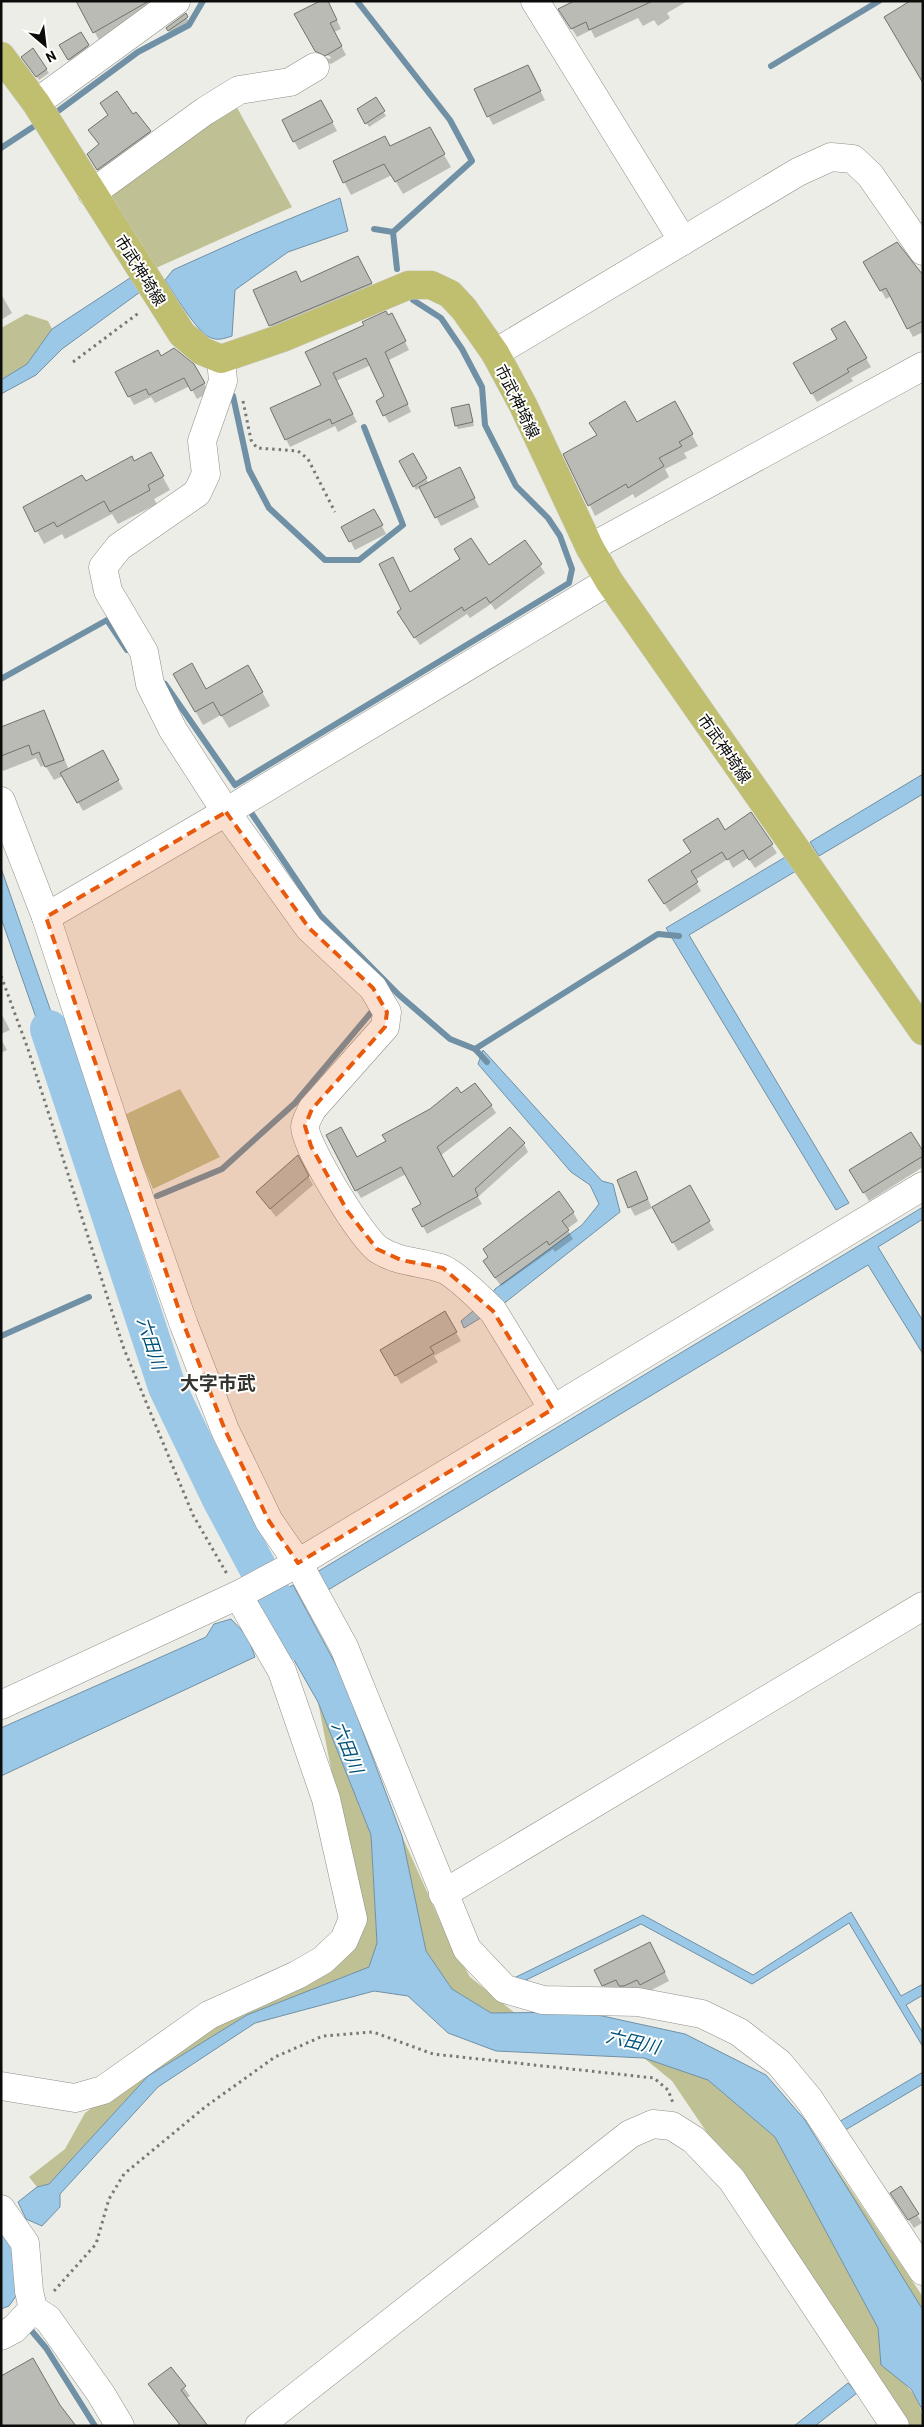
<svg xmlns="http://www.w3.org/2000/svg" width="924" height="2427" viewBox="0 0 924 2427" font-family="Barlow,'Noto Sans JP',sans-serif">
<rect width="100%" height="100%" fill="#edede7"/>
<g fill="#bfc093">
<path d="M 235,104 L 292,207 L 156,268 L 107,191 Z"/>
<path d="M 26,314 L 48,321 L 52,329 L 27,364 L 1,380 L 1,328 Z"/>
<path d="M 180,1089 L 220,1157 L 153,1189 L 122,1116 Z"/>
<path d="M 318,1702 L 371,1835 L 377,1943 L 369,1968 L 247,2015 L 148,2076 L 49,2184 L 37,2187 L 29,2177 L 65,2149 L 85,2113 L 208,2023 L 362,1928 Z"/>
<path d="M 402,1836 L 445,1932 L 470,1977 L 515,2013 L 491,2013 L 452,1989 L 426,1951 Z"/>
<path d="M 644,2058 L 708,2080 L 775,2137 L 878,2328 L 882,2365 C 904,2383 923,2395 923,2426 L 906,2426 L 672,2081 Z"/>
<path d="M 818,2141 L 923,2297 L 923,2310 L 921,2308 Z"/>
</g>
<g fill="#9bc8e7" stroke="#7090a5">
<path d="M 340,198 L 348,231 L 288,252 L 235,290 L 232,336 C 223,339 217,341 209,337 C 198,333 172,291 165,280 L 173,270 L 253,234 Z"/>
<path d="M 130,278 L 140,292 L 62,349 L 36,375 L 1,394 L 1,380 L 27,364 L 52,329 Z"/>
<path d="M 923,774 L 923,794 L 819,856 L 810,842 Z"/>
<path d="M 787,856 L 796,871 L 689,935 L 849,1203 L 836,1210 L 666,928 Z"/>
<path d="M 1,868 L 72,1072 L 59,1083 L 1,918 Z"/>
<path d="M 483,1050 L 602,1181 L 613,1184 L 620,1212 L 502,1305 L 464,1328 L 461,1321 L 491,1296 L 495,1289 L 582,1225 L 599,1204 L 590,1185 L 571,1172 L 478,1064 Z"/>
<path d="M 923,1207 L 923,1219 L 878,1247 L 923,1321 L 923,1354 L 868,1265 L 328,1590 L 317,1572 Z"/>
<path d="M 293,1585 L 342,1676 L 402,1836 L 426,1951 L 452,1989 L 491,2013 L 584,2012 L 685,2034 L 766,2075 L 805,2120 L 923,2310 L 923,2411 L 911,2389 L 881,2365 L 878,2328 L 775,2137 L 708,2080 L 644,2058 L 496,2051 L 448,2033 L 408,1996 L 374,1991 L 255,2023 L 158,2087 L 60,2194 L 60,2207 L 42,2226 L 26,2219 L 18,2202 L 37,2187 L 49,2184 L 148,2076 L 247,2015 L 369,1967 L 377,1943 L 371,1835 L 318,1702 L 261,1602 Z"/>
<path d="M 231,1619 L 248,1637 L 255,1657 L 1,1776 L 1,1728 L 206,1637 L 214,1624 Z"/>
<path d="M 851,1912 L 901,1996 L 923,1984 L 923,1995 L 906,2005 L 923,2033 L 923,2047 L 849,1923 L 752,1984 L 641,1924 L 522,1982 L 514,1978 L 643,1915 L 753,1975 Z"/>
<path d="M 923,2072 L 923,2084 L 842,2132 L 837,2123 Z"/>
<path d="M 1,2228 L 12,2247 L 16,2296 L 9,2306 L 1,2309 Z"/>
<path d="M 848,2383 L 857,2393 L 815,2426 L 794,2426 Z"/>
</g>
<g fill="#0003">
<path d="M 167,1 L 99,40 L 78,2 L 79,1 Z"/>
<path d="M 577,1 L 686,1 L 686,2 L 667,13 L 670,18 L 658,26 L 654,20 L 643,26 L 638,18 L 595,38 L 591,30 L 577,37 L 560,9 Z"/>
<path d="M 331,8 L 341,29 L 334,32 L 346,55 L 331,64 L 322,60 L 318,54 L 330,59 L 331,57 L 316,50 Z"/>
<path d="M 185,15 L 189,22 L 171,34 L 167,28 Z"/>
<path d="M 80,34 L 93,54 L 74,68 L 66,54 Z"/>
<path d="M 25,61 L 46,69 L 49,73 L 39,80 Z"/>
<path d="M 505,75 L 506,78 L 532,75 L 545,100 L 493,125 L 475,90 Z"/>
<path d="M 375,99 L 386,116 L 369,127 L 358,110 Z"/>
<path d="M 326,110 L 337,131 L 299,150 L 283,121 Z"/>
<path d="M 133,116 L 150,132 L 154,140 L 103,178 L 88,154 L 100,145 L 90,131 Z"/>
<path d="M 429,129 L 451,167 L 403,194 L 392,175 L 351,195 L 334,162 L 390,148 Z"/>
<path d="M 909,261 L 916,266 L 923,277 L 923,332 L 913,337 L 891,296 L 886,299 L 864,262 Z"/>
<path d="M 363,266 L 376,292 L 275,334 L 271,325 L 301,284 Z"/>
<path d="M 1,294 L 12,313 L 1,320 Z"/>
<path d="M 845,322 L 871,367 L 851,378 L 853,381 L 817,402 L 795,364 L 839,339 Z"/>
<path d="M 396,323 L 409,350 L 389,360 L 411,412 L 389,423 L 377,401 L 386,397 L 371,365 L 336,381 L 357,422 L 338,432 L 335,426 L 290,447 L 286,439 L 323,385 L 307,352 Z"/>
<path d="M 161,357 L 193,365 L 209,392 L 197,399 L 190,386 L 155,403 L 151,397 L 134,405 L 117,373 Z"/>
<path d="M 674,402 L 698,446 L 684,453 L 687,458 L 665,469 L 669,477 L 635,498 L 633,494 L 595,516 L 565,454 L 637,423 Z"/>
<path d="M 469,405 L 474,426 L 458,429 L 456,425 Z"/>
<path d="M 150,454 L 170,490 L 154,499 L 157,504 L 118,524 L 112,514 L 65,539 L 62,534 L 44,544 L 37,531 L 85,483 Z"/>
<path d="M 413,455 L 429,484 L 464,477 L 479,507 L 441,526 L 421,487 L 416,490 L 401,462 Z"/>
<path d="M 374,511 L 386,534 L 355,550 L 343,527 Z"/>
<path d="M 524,541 L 545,573 L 495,610 L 491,604 L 470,618 L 467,614 L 420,645 L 403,620 L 403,610 L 410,594 L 488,566 Z"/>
<path d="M 248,667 L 270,706 L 229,728 L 221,715 L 203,725 L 175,674 L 206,690 Z"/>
<path d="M 44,711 L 69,770 L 102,752 L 123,789 L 83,811 L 63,776 L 54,780 L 45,765 L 41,767 L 36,758 L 3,771 L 1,768 L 1,728 Z"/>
<path d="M 751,813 L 777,853 L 755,868 L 748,858 L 733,868 L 728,859 L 695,880 L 701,891 L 670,912 L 655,889 L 692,853 Z"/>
<path d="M 1,1013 L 10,1030 L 1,1034 Z"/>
<path d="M 1,1039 L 7,1050 L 1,1053 Z"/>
<path d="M 461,1095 L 491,1105 L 496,1113 L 440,1156 L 453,1178 L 524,1144 L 528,1152 L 478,1197 L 482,1204 L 427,1234 L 414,1209 L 422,1205 L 406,1174 L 361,1198 L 356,1190 L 356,1158 L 388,1142 Z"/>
<path d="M 923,1153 L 923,1167 L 869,1201 L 856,1179 Z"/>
<path d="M 303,1166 L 313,1185 L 276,1217 L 257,1192 Z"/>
<path d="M 636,1173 L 652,1208 L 635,1216 L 630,1207 Z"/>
<path d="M 689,1187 L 714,1230 L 678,1251 L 654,1207 Z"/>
<path d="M 573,1212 L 578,1221 L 567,1229 L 573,1239 L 555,1252 L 553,1249 L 501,1286 L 489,1270 Z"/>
<path d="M 445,1313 L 461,1341 L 434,1356 L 438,1362 L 401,1384 L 382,1351 Z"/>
<path d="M 655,1952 L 669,1981 L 646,1993 L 643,1988 L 625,1994 L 621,1988 L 608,1994 L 603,1985 Z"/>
<path d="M 901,2187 L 922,2223 L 914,2228 L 896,2201 Z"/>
<path d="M 170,2368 L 190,2396 L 186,2398 L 207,2426 L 176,2426 L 179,2423 Z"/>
</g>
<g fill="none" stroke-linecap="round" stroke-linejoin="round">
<g stroke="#7090a5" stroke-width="6">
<path d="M 357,1 L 450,120 L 472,161 L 393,232 L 397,269"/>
<path d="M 771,66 L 879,1"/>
<path d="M 58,111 L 138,52 L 189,25 L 203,1"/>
<path d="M 1,148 L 36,125"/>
<path d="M 374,229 L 393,232"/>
<path d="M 233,396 L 249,470 L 269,508 L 325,560 L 359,560 L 403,525 L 364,427"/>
<path d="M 1,679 L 107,620 L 127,650"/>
<path d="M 165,684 L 235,785 L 569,583 L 572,569 L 560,536 L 548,518 L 516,486 L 485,425 L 482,387 L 462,349 L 441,318 L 413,300"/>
<path d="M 250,811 L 320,915 L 399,995 L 450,1039 L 475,1049 L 487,1062"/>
<path d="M 475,1049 L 658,934 L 679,936"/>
<path d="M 157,1196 L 222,1169 L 295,1103 L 374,1009"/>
<path d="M 1,1336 L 89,1297"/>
<path d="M 30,2329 L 46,2348 L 95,2426"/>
</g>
<path stroke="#9bc8e7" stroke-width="38" d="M 49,1029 L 167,1387 L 221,1499 L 297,1641"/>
</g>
<g fill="#bbbbb6" stroke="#73736d">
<path d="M 76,1 L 149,1 L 93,33 Z"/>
<path d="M 320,1 L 328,1 L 337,20 L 330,23 L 342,46 L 325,56 L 315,51 L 294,14 Z"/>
<path d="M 574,1 L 653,1 L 589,30 L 586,22 L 571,29 L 558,9 Z"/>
<path d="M 910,1 L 923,1 L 923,83 L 884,17 Z"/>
<path d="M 186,13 L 188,17 L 168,31 L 166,28 Z"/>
<path d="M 81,32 L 89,45 L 68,60 L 59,45 Z"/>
<path d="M 33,48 L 47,69 L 36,77 L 21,57 Z"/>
<path d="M 528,65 L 541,91 L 487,117 L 474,89 Z"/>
<path d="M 117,91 L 133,114 L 136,112 L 151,131 L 97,170 L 87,154 L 99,144 L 88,130 L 108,115 L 100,103 Z"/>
<path d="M 376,97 L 385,111 L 365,124 L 357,109 Z"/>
<path d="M 321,100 L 333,122 L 293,142 L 282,120 Z"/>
<path d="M 430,127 L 445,154 L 395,182 L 384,164 L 343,183 L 333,161 L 385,136 L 390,146 Z"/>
<path d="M 897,242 L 923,275 L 923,321 L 907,329 L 886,288 L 880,291 L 863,262 Z"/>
<path d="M 358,256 L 372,283 L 269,326 L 253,290 L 296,271 L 301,282 Z"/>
<path d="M 386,311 L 388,315 L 392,313 L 406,341 L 385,352 L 408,404 L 383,416 L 376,401 L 384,396 L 366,358 L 333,373 L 353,414 L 332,424 L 330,419 L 285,440 L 270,408 L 321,385 L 305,352 L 364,325 L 362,322 Z"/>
<path d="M 845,321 L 867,358 L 847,369 L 849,372 L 811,394 L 793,363 L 837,339 L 831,329 Z"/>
<path d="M 174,348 L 194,364 L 205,383 L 191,391 L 184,378 L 149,395 L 146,389 L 128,397 L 115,372 L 158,350 L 161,356 Z"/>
<path d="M 625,401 L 637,422 L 675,401 L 693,434 L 679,442 L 682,446 L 659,458 L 664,466 L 628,488 L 626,484 L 588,506 L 563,454 L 597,435 L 589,423 Z"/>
<path d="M 469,404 L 473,422 L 455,426 L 451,408 Z"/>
<path d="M 151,452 L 164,476 L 148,485 L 150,490 L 110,512 L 104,501 L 57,527 L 54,522 L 35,532 L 23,507 L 82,475 L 86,481 L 132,456 L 134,461 Z"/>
<path d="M 413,453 L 427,478 L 413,487 L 399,461 Z"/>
<path d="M 460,467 L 475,498 L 435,518 L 419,487 Z"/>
<path d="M 374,509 L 383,525 L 349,542 L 341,527 Z"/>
<path d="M 471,538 L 489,565 L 525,540 L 542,564 L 490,603 L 486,597 L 464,611 L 462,607 L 414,638 L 397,612 L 401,609 L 379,564 L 393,557 L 410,592 L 460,559 L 454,549 Z"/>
<path d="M 192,663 L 206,689 L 248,665 L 263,692 L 221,716 L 213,702 L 195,712 L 173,674 Z"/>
<path d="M 44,710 L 64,760 L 45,767 L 39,752 L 32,755 L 29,745 L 1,756 L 1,727 Z"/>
<path d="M 103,750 L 119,780 L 77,803 L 60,773 Z"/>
<path d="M 751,812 L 773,844 L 749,860 L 743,850 L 727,860 L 722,852 L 691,871 L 698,882 L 664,904 L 648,880 L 691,852 L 683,840 L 718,818 L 725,830 Z"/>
<path d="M 475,1083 L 492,1105 L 437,1147 L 453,1177 L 510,1127 L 525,1143 L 475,1189 L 478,1196 L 422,1227 L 412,1209 L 421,1204 L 401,1167 L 355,1191 L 326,1135 L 341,1127 L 357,1157 L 386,1141 L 382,1135 L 430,1109 L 457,1087 L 461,1093 Z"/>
<path d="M 911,1132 L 923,1151 L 923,1156 L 863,1193 L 849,1170 Z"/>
<path d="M 298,1155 L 309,1176 L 270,1209 L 256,1192 Z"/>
<path d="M 636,1171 L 648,1199 L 628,1208 L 617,1180 Z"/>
<path d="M 690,1185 L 710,1221 L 672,1243 L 652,1207 Z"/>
<path d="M 559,1191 L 574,1212 L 562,1221 L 569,1230 L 549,1245 L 547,1241 L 495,1278 L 483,1261 L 488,1257 L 483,1249 Z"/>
<path d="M 445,1311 L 457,1332 L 430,1347 L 434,1353 L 395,1376 L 380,1350 Z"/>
<path d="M 650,1942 L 665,1972 L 640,1985 L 637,1980 L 624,1986 L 619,1986 L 616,1980 L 602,1986 L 594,1970 Z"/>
<path d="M 901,2186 L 919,2214 L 908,2220 L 890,2193 Z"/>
<path d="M 33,2358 L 60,2405 L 76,2426 L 1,2426 L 1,2376 Z"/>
<path d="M 171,2367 L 186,2386 L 181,2390 L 208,2426 L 181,2426 L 148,2384 Z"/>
</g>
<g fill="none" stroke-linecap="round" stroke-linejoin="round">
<defs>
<g id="minor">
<path d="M 535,1 L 683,241"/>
<path d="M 36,103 L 176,1"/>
<path d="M 92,193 L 205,111 L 239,90 L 290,82 L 315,67"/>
<path d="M 495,353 L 798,172 L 831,157 L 853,159 L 870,175 L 923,251"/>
<path d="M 221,359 L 223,381 L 202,441 L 206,474 L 197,493 L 119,547 L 103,567 L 108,591 L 144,652 L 150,684 L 173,730 L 226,812 L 309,928 L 373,988 L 387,1012 L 385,1027 L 312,1109 C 310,1114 305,1122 305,1127 C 305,1146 362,1239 379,1250 C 398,1262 420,1262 440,1268 C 453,1271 483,1301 493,1311 L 553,1409"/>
<path d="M 590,548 L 923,366"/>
<path d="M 1,801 L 46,917 L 226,812 L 609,581"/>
<path d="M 46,917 L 128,1166 L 184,1325 L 225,1430 L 269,1521 L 298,1563 L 344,1647 L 467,1949 L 505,1989 L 543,2000 L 638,2002 L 702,2014 L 739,2032 L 779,2063 L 809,2099 L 923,2271"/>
<path d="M 1,1705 L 238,1595 L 298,1563 L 923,1186"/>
<path d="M 443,1894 L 923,1606"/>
<path d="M 1,2086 L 75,2098 L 103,2090 L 209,2015 L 297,1975 L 323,1960 L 344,1940 L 353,1919 L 326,1799 L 282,1671 L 238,1595"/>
<path d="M 1,2209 L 25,2243 L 29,2291 L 33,2309 L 48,2319 L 101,2394 L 120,2426"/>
<path d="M 1,2336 L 14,2329 L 33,2309"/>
<path d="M 259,2426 L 630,2134 L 653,2124 L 672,2126 L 694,2140 L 732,2180 L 895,2426"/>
</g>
<path id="major" d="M 1,56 L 36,103 L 182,334 L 202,351 L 221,359 L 282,338 L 409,285 L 431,285 L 450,294 L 464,309 L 495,353 L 523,405 L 590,548 L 609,581 L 923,1031"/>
</defs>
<use href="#minor" stroke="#90908a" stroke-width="29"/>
<use href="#major" stroke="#cacac9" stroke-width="29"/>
<g stroke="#787874" stroke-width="3" stroke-dasharray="2.5 4" stroke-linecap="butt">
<path d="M 73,362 L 140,312"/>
<path d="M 243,401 L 251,440 L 257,448 L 298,451 L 308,459 L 335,512"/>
<path d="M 1,976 L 28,1049 L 124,1349 L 193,1515 L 227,1574"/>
<path d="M 54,2291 L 96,2244 L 109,2199 L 124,2174 L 205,2107 L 275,2057 L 323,2036 L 373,2032 L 433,2054 L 654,2078 L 668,2090 L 673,2103"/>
</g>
<use href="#minor" stroke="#fff" stroke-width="28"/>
<use href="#major" stroke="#c0bf6f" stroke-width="28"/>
</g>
<path fill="#e8590c" fill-opacity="0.2" stroke="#e8590c" stroke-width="4" stroke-dasharray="10 6" stroke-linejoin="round" d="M 226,812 L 309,928 L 373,988 L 387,1012 L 385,1027 L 312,1109 L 305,1126 L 311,1146 L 348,1212 L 377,1249 L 401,1260 L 443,1268 L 493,1311 L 553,1409 L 298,1563 L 269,1521 L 225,1430 L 184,1325 L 46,917 Z"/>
<g text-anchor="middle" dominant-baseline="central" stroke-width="4" stroke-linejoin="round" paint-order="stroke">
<g font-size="16" fill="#0c0d0b" stroke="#fffffe">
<text transform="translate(141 270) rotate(58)">市武神埼線</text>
<text transform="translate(518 401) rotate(64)">市武神埼線</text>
<text transform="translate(725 748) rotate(55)">市武神埼線</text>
</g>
<g font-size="18" font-style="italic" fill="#00527a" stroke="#fffffe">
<text transform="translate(152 1343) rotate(72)">六田川</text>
<text transform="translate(348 1747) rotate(68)">六田川</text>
<text transform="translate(633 2041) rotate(13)">六田川</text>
</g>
<g font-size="19" font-weight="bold" fill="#343530" stroke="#fffffe">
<text x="218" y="1382">大字市武</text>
</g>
</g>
<rect width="924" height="2427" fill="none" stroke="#0c0d0b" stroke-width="5"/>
<g transform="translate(45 45) rotate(152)" stroke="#fffffe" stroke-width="4" paint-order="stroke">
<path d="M0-4L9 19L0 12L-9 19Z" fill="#0c0d0b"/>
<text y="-8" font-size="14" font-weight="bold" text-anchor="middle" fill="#0c0d0b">N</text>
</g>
</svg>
